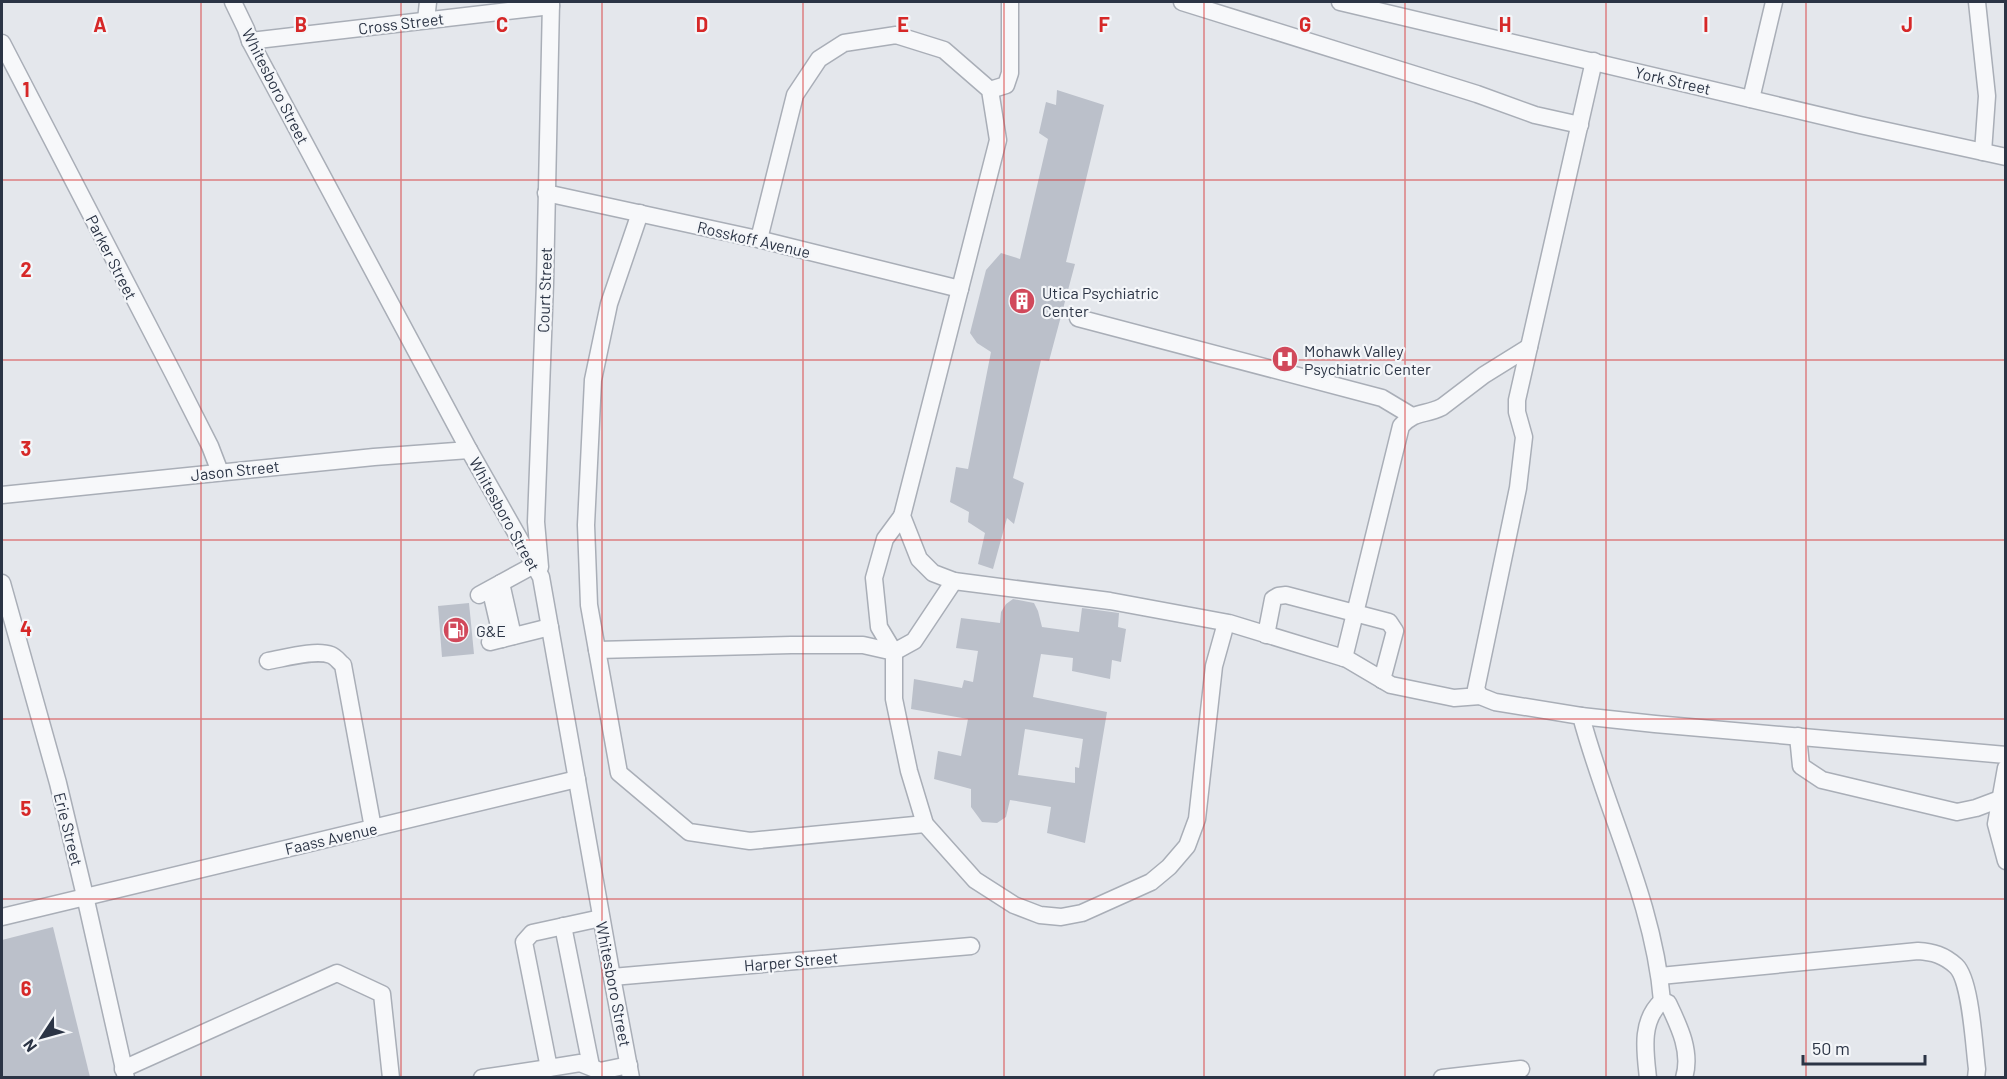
<svg xmlns="http://www.w3.org/2000/svg" width="2007" height="1079" viewBox="0 0 2007 1079" font-family="Barlow,sans-serif">
<rect width="100%" height="100%" fill="#e4e7ec"/>
<g fill="#bbc0ca" fill-rule="evenodd">
<path d="M 1057,90 L 1104,105 L 1066,262 L 1075,264 L 1049,361 L 1041,360 L 1013,478 L 1024,483 L 1014,524 L 1007,518 L 993,569 L 978,564 L 985,533 L 968,522 L 969,512 L 950,502 L 956,467 L 968,469 L 991,352 L 977,343 L 970,333 L 986,270 L 1001,253 L 1020,259 L 1048,139 L 1039,133 L 1046,102 L 1056,105 Z"/>
<path d="M 1013,599 L 1034,603 L 1038,611 L 1042,627 L 1079,632 L 1082,608 L 1119,613 L 1118,627 L 1126,629 L 1121,662 L 1112,660 L 1110,679 L 1072,671 L 1073,658 L 1041,654 L 1033,697 L 1107,712 L 1085,843 L 1047,833 L 1051,807 L 1010,800 L 1006,817 L 997,823 L 982,822 L 971,807 L 971,789 L 934,779 L 938,751 L 961,756 L 968,719 L 911,709 L 914,679 L 962,688 L 964,680 L 973,682 L 978,651 L 956,648 L 961,618 L 1000,623 L 1001,612 L 1006,604 ZM 1025,729 L 1083,739 L 1079,768 L 1075,767 L 1075,783 L 1018,775 Z"/>
<path d="M 469,603 L 474,654 L 442,657 L 438,606 Z"/>
<path d="M 53,927 L 90,1077 L 2,1077 L 2,940 Z"/>
</g>
<g fill="none" stroke-linecap="round" stroke-linejoin="round">
<defs>
<g id="minor">
<path d="M 233,2 L 246,29 L 250,41 L 469,450 L 541,577 L 612,977 L 631,1078"/>
<path d="M 1182,2 L 1477,94 L 1535,115 L 1580,125"/>
<path d="M 1340,2 L 1860,125 L 2006,157"/>
<path d="M 1977,2 L 1987,96 L 1983,152"/>
<path d="M 426,20 L 428,2"/>
<path d="M 250,41 L 551,6"/>
<path d="M 2,43 L 173,373 L 210,446 L 220,472"/>
<path d="M 1594,61 L 1517,400 L 1517,412 L 1524,437 L 1518,488 L 1476,689 L 1480,696 L 1495,702 L 1581,716 C 1606,811 1654,902 1662,1001"/>
<path d="M 990,90 L 1006,85 L 1010,73 L 1010,2"/>
<path d="M 1751,99 L 1774,2"/>
<path d="M 546,193 L 762,240 L 960,289"/>
<path d="M 640,213 L 609,304 L 593,380 L 586,525 L 589,605 L 619,773 L 689,832 L 750,841 L 925,824"/>
<path d="M 759,239 L 795,95 L 819,59 L 844,43 L 896,35 L 944,50 L 990,90 L 998,140 L 902,516 L 919,559 L 933,573 L 954,581 L 1110,601 L 1229,623 L 1347,659 L 1391,685 L 1454,698 L 1480,696"/>
<path d="M 1078,318 L 1382,398 L 1412,416"/>
<path d="M 2,495 L 374,457 L 469,450"/>
<path d="M 902,516 L 885,539 L 874,578 L 879,627 L 894,652 L 914,641 L 954,581"/>
<path d="M 540,567 L 536,522 L 545,283 L 551,2"/>
<path d="M 2,583 L 58,783 L 85,896 L 126,1078"/>
<path d="M 501,583 L 513,636"/>
<path d="M 479,595 L 534,565"/>
<path d="M 492,596 L 502,639"/>
<path d="M 1266,635 L 1273,599 L 1278,596 L 1286,595 L 1389,622 L 1395,631 L 1382,680"/>
<path d="M 490,642 L 550,627"/>
<path d="M 597,650 L 791,645 L 863,645 L 894,652 L 894,699 L 909,771 L 925,824 L 975,880 L 1014,905 L 1040,915 L 1061,917 L 1082,913 L 1151,882 L 1169,867 L 1187,846 L 1197,819 L 1214,666 L 1226,623"/>
<path d="M 1344,658 L 1401,426 C 1416,410 1424,416 1442,407 L 1484,375 L 1529,347"/>
<path d="M 268,661 C 285,658 316,649 331,655 C 336,657 339,662 343,665 L 373,828"/>
<path d="M 1581,716 L 1655,724 L 2006,755"/>
<path d="M 1798,736 L 1801,766 L 1822,780 L 1957,812 L 1976,808 L 2000,799"/>
<path d="M 2006,768 L 1996,824 L 2006,861"/>
<path d="M 2,917 L 577,779"/>
<path d="M 601,918 L 532,933 L 524,942 L 549,1068 L 580,1063 L 600,1071 L 629,1065"/>
<path d="M 563,926 L 591,1066"/>
<path d="M 1660,976 L 1918,951 C 1933,952 1944,955 1956,966 C 1971,980 1974,1047 1977,1069 L 1976,1078"/>
<path d="M 612,977 L 971,946"/>
<path d="M 123,1069 L 337,973 L 382,994 L 391,1078"/>
<path d="M 482,1078 L 549,1068"/>
<path d="M 1442,1078 L 1521,1069"/>
<path d="M 1648,1078 C 1645,1051 1640,1021 1662,1001 L 1668,1003 C 1679,1026 1692,1052 1684,1078"/>
</g>
</defs>
<use href="#minor" stroke="#a9aeb7" stroke-width="19"/>
<use href="#minor" stroke="#f7f8fa" stroke-width="16"/>
</g>
<path fill="none" stroke="#d62828" stroke-width="1.5" stroke-opacity="0.55" d="M 201,2 L 201,1078M 401,2 L 401,1078M 602,2 L 602,1078M 803,2 L 803,1078M 1004,2 L 1004,1078M 1204,2 L 1204,1078M 1405,2 L 1405,1078M 1606,2 L 1606,1078M 1806,2 L 1806,1078M 2,180 L 2006,180M 2,360 L 2006,360M 2,540 L 2006,540M 2,719 L 2006,719M 2,899 L 2006,899"/>
<defs>
<symbol id="building-disc" viewBox="-11 -11 22 22"><circle r="9.5" fill="#d1495b" stroke="#f4f6f9"/><path d="M-4-6H4V6H1V3H-1V6H-4ZM-2.5-4.3h1.7v1.8h-1.7ZM.8-4.3h1.7v1.8H.8ZM-2.5-1h1.7V.8h-1.7ZM.8-1h1.7V.8H.8Z" fill="#fff"/></symbol>
<symbol id="hospital-disc" viewBox="-11 -11 22 22"><circle r="9.5" fill="#d1495b" stroke="#f4f6f9"/><path d="M-5-5h3v3.5h4V-5h3V5h-3V1.5h-4V5h-3Z" fill="#fff"/></symbol>
<symbol id="fuel-disc" viewBox="-11 -11 22 22"><circle r="9.5" fill="#d1495b" stroke="#f4f6f9"/><path d="M-5.5-6h7V0h2V4h1.3V-2.5L3-4.5l.8-.8L6-3V5H2.5V1h-1V6h-7ZM-4.2-4.7v3.2H.2V-4.7Z" fill="#fff"/></symbol>
</defs>
<g fill-rule="evenodd">
<use href="#building-disc" x="1007" y="286" width="30" height="30"/>
<use href="#hospital-disc" x="1270" y="344" width="30" height="30"/>
<use href="#fuel-disc" x="441" y="615" width="30" height="30"/>
</g>
<g text-anchor="middle" dominant-baseline="central" stroke-width="4.5" stroke-linejoin="round" paint-order="stroke">
<g font-size="16" fill="#2b3445" stroke="#f4f6f9">
<text transform="translate(401 23) rotate(-7)">Cross Street</text>
<text transform="translate(1673 80) rotate(13)">York Street</text>
<text transform="translate(276 86) rotate(63)">Whitesboro Street</text>
<text transform="translate(754 239) rotate(13)">Rosskoff Avenue</text>
<text transform="translate(112 257) rotate(63)">Parker Street</text>
<text transform="translate(544 290) rotate(-88)">Court Street</text>
<text transform="translate(235 470) rotate(-6)">Jason Street</text>
<text transform="translate(505 514) rotate(61)">Whitesboro Street</text>
<text transform="translate(69 829) rotate(76)">Erie Street</text>
<text transform="translate(331 838) rotate(-13)">Faass Avenue</text>
<text transform="translate(791 961) rotate(-5)">Harper Street</text>
<text transform="translate(614 984) rotate(79)">Whitesboro Street</text>
</g>
<g font-size="16" fill="#2b3445" stroke="#f4f6f9" text-anchor="start">
<text x="1042" y="292">Utica Psychiatric<tspan x="1042" dy="18">Center</tspan></text>
<text x="1304" y="350">Mohawk Valley<tspan x="1304" dy="18">Psychiatric Center</tspan></text>
<text x="476" y="630">G&amp;E</text>
</g>
</g>
<g font-size="20" text-anchor="middle" font-weight="bold" fill="#d62828" stroke="#f4f6f9" stroke-width="4.5" stroke-linejoin="round" paint-order="stroke">
<text x="100" y="32">A</text>
<text x="301" y="32">B</text>
<text x="502" y="32">C</text>
<text x="702" y="32">D</text>
<text x="903" y="32">E</text>
<text x="1104" y="32">F</text>
<text x="1305" y="32">G</text>
<text x="1505" y="32">H</text>
<text x="1706" y="32">I</text>
<text x="1907" y="32">J</text>
<text x="26" y="97">1</text>
<text x="26" y="277">2</text>
<text x="26" y="456">3</text>
<text x="26" y="636">4</text>
<text x="26" y="816">5</text>
<text x="26" y="996">6</text>
</g>
<rect width="2007" height="1079" fill="none" stroke="#2b3445" stroke-width="6"/>
<g transform="translate(42 1037) rotate(234)" stroke="#f4f6f9" stroke-width="4.5" paint-order="stroke">
<path d="M0-4.5L10 22L0 15L-10 22Z" fill="#2b3445"/>
<text y="-9" font-size="16" font-weight="bold" text-anchor="middle" fill="#2b3445">N</text>
</g>
<path d="M1803 1055v9h122v-9" fill="none" stroke="#2b3445" stroke-width="3"/>
<text x="1812" y="1055" font-size="18" fill="#2b3445" stroke="#f4f6f9" stroke-width="4.5" paint-order="stroke">50 m</text>
</svg>
